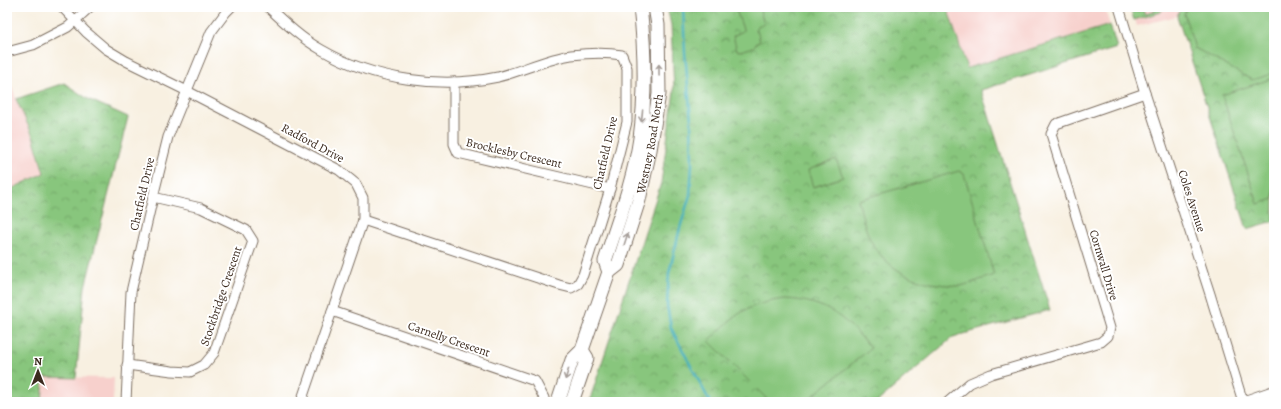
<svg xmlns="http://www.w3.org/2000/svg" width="1281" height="409" viewBox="0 0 1281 409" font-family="Alegreya,serif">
<defs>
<pattern id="grass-tufts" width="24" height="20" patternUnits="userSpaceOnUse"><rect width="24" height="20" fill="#88c67d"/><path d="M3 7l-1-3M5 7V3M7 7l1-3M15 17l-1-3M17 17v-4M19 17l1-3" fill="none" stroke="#70a166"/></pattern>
<pattern id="park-crowns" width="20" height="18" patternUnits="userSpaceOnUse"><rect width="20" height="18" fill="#88c67d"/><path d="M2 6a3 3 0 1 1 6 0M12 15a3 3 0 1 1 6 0" fill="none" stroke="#70a166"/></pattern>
</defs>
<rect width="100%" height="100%" fill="#fff"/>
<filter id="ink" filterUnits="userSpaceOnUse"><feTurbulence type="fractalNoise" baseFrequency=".025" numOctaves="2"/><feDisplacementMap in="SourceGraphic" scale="8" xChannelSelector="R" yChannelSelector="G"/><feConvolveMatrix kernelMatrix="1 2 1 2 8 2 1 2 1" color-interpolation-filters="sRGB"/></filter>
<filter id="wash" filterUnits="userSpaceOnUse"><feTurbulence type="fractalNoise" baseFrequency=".012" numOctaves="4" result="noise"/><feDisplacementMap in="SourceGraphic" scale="16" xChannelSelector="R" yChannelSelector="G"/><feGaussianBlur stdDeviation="0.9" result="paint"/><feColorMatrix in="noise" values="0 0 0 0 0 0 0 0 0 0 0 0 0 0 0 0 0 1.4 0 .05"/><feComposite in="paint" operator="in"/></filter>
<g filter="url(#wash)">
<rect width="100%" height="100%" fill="#f8f0e1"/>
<g fill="#f7d0cc">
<path d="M 947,7 L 1104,7 L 1110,25 L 967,68 Z"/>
<path d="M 1131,7 L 1181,7 L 1177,16 L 1137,26 Z"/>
<path d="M 7,70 L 16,99 L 33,136 L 44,173 L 7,191 Z"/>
<path d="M 44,377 L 114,378 L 113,402 L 42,402 Z"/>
</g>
<path fill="url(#grass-tufts)" stroke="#62784e" d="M 1130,7 L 1136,7 L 1137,11 L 1143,9 L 1145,14 L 1155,11 L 1154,7 L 1161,7 L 1162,10 L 1161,12 L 1134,20 Z"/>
<g fill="url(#park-crowns)" stroke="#62784e">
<path d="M 667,7 L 947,7 L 967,68 L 1110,25 L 1117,48 L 981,90 L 1050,310 L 953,337 L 877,402 L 589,402 L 661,183 L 674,91 L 671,25 Z"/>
<path d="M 1181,7 L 1274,7 L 1274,221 L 1247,229 L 1177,16 Z"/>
<path d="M 64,83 L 88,99 L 128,117 L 85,287 L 76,378 L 44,377 L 42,402 L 7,402 L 7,191 L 44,173 L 33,136 L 16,99 Z"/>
</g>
<g fill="#88c67d" stroke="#62784e">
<path d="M 735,7 L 759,7 L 764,24 C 759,25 756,26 755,31 L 758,33 L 760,42 L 756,43 L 754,47 L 740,51 L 737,50 L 733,36 L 743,31 L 743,29 Z"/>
<path d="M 1187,7 L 1274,7 L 1274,73 L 1252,80 L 1195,48 L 1184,14 Z"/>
<path d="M 1274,78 L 1274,199 L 1258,204 L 1222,95 Z"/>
<path d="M 836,159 L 843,177 L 813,187 L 808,170 Z"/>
<path d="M 959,171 L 964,174 L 994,275 C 984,278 968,285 959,286 C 955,286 951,285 947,285 C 917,283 891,272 874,246 C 866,235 862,214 858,200 Z"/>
<path d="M 785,299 C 827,301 844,317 871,348 L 805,402 L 770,402 L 709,341 C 735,314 747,304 785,299 Z"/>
</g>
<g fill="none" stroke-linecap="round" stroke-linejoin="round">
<path stroke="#3eaebb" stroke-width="2.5" d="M 683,7 L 685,53 L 691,120 L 692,164 L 690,195 L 680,228 L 669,273 L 667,305 L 671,328 L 710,402"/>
</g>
</g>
<g filter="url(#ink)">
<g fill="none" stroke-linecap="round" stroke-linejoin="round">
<defs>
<g id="minor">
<path d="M 62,7 L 86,32 L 106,49 L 126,61 L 187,91 L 339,170 L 356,184 L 363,198 L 363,220 L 301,402"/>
<path d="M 268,7 C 285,23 302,39 322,50 C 374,80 440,89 498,77 C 522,71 546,59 571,55 C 588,53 605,52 622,55 L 627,68 L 627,122 L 610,189 L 583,275 L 578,284 L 571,288 L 559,285 L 363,220"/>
<path d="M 1119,7 L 1145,93 L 1210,294 L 1243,402"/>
<path d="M 7,52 L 33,45 L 68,27 L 90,7"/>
<path d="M 454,82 L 454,144 L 458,153 L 610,189"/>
<path d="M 332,311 L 535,381 L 544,398 L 543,402"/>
<path d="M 127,365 L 172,371 L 190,372 L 204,365 L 214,353 L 253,241 L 246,230 L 201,208 L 153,197"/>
<path d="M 126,402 L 131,292 L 153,197 L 168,137 L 211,32 L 226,12 L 231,7"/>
<path d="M 948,402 L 970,383 L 991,374 L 1101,342 L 1108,336 L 1110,328 L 1051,134 L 1056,124 L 1145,93"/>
</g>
<path id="tertiary" d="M 1245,402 L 1274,392"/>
<g id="secondary">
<path d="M 609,272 L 605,261 C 618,221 634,180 640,138 C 646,95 645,50 640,7"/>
<path id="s1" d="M 558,402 L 572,360 L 582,350 L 609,272 L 618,265 L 639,200 L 650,150 L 659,94 L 658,25 L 655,7"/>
<path d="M 572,402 L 587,358 L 582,350"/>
</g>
</defs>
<use href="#minor" stroke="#7d6f62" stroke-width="11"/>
<use href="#tertiary" stroke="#7d6f62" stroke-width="14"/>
<use href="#secondary" stroke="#7d6f62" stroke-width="15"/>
<use href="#minor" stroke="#fff" stroke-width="9"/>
<use href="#tertiary" stroke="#fff" stroke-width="12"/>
<use href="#secondary" stroke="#fff" stroke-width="13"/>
</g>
<defs><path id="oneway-shaft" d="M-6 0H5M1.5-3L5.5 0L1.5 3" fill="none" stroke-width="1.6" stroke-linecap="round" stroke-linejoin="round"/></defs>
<g stroke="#a79f9a">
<use href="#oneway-shaft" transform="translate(659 70) rotate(-91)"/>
<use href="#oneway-shaft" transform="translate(642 116) rotate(96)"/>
<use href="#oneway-shaft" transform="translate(626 239) rotate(-72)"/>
<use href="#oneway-shaft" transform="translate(567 374) rotate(108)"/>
</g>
</g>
<g text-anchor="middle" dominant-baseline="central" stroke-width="4" stroke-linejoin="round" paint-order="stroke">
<g font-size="12" fill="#3b2a1e" stroke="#fff">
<text transform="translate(313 143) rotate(28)">Radford Drive</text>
<text stroke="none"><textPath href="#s1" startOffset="278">Westney Road North</textPath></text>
<text transform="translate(514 153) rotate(13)">Brocklesby Crescent</text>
<text transform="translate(605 153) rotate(-77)">Chatfield Drive</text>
<text transform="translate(142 194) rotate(-77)">Chatfield Drive</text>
<text transform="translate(1192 201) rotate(72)">Coles Avenue</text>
<text transform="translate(1104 265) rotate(73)">Cornwall Drive</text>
<text transform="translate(221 296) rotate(-71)">Stockbridge Crescent</text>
<text transform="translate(449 339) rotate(19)">Carnelly Crescent</text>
</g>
</g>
<rect width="1281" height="409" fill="none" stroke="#fff" stroke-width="24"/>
<g transform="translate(38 371)" stroke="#ffffff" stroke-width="3" paint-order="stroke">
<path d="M0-3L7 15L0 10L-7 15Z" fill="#3b2a1e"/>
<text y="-6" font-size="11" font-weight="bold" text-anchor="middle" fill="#3b2a1e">N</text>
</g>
</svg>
